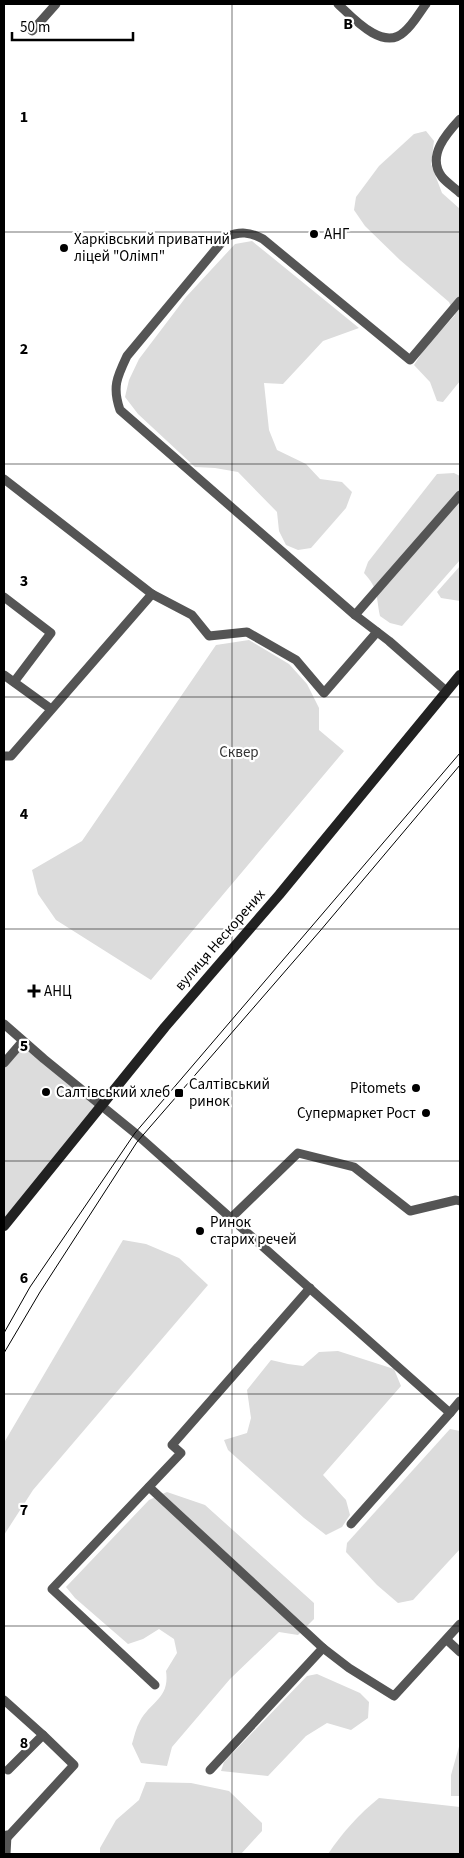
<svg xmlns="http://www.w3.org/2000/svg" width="464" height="1858" viewBox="0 0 464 1858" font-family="'Source Sans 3',sans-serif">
<rect width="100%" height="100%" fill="#fff"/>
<g fill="#dcdcdc">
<path d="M 426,131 L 434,141 L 431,164 L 442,193 L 460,209 L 460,381 L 443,402 L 437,401 L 430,382 L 414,365 L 425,348 L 455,315 L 449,302 L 400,260 L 365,226 L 354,210 L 356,197 L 379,166 L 414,134 Z"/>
<path d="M 252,241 L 359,328 L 323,341 L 283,384 L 264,383 L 269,430 L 277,450 L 306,464 L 320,479 L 342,482 L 352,492 L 346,508 L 311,548 L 298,550 L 286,545 L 279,531 L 277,512 L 238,472 L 215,468 L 195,467 L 138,414 L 125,397 L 129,380 L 139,359 L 186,297 L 235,244 Z"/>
<path d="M 454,473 L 460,476 L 460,560 L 402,626 L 390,623 L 380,616 C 376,597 379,589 364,573 L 368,562 L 437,474 Z"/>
<path d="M 460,566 L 460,601 L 441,598 L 437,592 Z"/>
<path d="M 249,640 L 289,664 L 307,684 L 319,708 L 319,730 L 344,751 L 151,980 L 56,920 L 38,894 L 32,870 L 82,841 L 216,645 Z"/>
<path d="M 23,1041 L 101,1106 L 4,1226 L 4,1063 Z"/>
<path d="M 123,1240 L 146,1244 L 179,1258 L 208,1285 L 33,1490 L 4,1535 L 4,1441 L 5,1441 Z"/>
<path d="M 338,1351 L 394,1369 L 401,1386 L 323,1475 L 346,1500 L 350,1515 L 342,1527 L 326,1535 L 304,1518 L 228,1450 L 224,1440 L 247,1433 L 251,1418 L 247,1390 L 271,1360 L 288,1364 L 303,1366 L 319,1352 Z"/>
<path d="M 450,1429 L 460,1431 L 460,1549 L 413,1600 L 398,1603 L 377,1585 L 346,1552 L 347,1543 Z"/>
<path d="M 167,1492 L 205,1505 L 314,1603 L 314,1619 L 298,1635 L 279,1632 L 230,1679 L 172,1747 L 167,1766 L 141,1763 L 132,1744 C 134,1737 136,1728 140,1721 C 151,1701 170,1698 166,1671 L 177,1653 L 174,1639 L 159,1629 L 143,1639 L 128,1644 L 75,1598 L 66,1587 L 149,1500 Z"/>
<path d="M 317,1674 L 360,1693 L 369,1702 L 368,1718 L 351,1730 L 327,1723 L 306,1736 L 268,1776 L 221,1771 L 224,1762 L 307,1676 Z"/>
<path d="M 460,1743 L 460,1796 L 451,1796 L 451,1775 Z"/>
<path d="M 146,1782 L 191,1783 L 229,1791 L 262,1823 L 262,1831 L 241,1854 L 100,1854 L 100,1848 L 116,1820 L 139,1800 Z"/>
<path d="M 379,1798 L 460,1807 L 460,1854 L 328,1854 C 342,1833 359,1814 379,1798 Z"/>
</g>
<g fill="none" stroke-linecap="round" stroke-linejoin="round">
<g stroke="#555" stroke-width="9">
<path d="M 338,4 C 352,17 383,52 404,32 C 413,25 419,13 426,4"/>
<path d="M 32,31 L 56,4"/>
<path d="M 460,119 C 447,133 426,156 442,177 C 447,183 455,188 460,193"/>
<path d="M 4,479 L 152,594 L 192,615 L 209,636 L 247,632 L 296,660 L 324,693 L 377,632"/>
<path d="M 4,597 L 51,633 L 14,682"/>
<path d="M 355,615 L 460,495"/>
<path d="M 4,675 L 51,709"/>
<path d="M 446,691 L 389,641 L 355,615 L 120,410 C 112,387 117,377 127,356 L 226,237 C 240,231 250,232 263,239 L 410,360 L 460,301"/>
<path d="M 4,756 L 11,756 L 152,594"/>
<path d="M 4,1024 L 44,1059 L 135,1133 L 450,1413 L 460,1401"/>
<path d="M 4,1063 L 23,1041"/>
<path d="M 231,1218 L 298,1153 L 354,1167 L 410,1211 L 456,1200 L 460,1201"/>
<path d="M 149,1487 L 323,1648 L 349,1668 L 394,1696 L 460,1624"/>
<path d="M 351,1524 L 450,1413"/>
<path d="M 447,1640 L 460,1652"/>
<path d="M 155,1685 L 52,1589 L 181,1453 L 172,1445 L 310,1288"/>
<path d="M 4,1700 L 43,1735 L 8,1770"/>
<path d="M 210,1770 L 323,1648"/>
<path d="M 4,1841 L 74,1765 L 43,1735"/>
<path d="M 6,1854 L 7,1835"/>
</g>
<path stroke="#222" stroke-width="10" d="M 4,1226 L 165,1027 L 279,895 L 460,675"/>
<g stroke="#000" stroke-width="1">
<path d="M 4,1333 L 30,1287 L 135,1133 L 460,753"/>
<path d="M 4,1353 L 40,1292 L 137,1142 L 320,931 L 460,765"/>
</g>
</g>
<path fill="none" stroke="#000" stroke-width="1" stroke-opacity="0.55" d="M 232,4 L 232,1854M 4,232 L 460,232M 4,464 L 460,464M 4,697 L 460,697M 4,929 L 460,929M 4,1161 L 460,1161M 4,1394 L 460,1394M 4,1626 L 460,1626"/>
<g fill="#000" stroke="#fff" stroke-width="2">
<circle cx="314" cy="234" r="5"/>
<circle cx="64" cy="248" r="5"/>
<path d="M31.5 983.5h5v5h5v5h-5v5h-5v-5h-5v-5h5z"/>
<circle cx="416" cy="1088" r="5"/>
<circle cx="46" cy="1092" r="5"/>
<rect x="174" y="1088" width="10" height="10" rx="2.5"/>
<circle cx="426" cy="1113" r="5"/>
<circle cx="200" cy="1231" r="5"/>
</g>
<g text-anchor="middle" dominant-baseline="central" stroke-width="4.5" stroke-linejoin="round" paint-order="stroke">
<g font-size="15" fill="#000" stroke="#fff" text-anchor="start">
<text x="324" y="234">АНГ</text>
<text x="74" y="239">Харківський приватний<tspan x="74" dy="17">ліцей "Олімп"</tspan></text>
<text x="44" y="991">АНЦ</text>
<text x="189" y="1084">Салтівський<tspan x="189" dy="17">ринок</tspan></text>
<text x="406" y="1088" text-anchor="end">Pitomets</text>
<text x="56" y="1092">Салтівський хлеб</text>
<text x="416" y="1113" text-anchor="end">Супермаркет Рост</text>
<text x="210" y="1222">Ринок<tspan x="210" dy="17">старих речей</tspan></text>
</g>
<g font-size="15" fill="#333" stroke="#fff">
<text x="239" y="752">Сквер</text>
</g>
<g font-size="15" fill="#000" stroke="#fff">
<text transform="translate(220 940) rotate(-49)">вулиця Нескорених</text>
</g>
</g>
<g font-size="16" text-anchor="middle" font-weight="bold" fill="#000" stroke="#fff" stroke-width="4.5" stroke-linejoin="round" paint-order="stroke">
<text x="348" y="29">B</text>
<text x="24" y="122">1</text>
<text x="24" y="354">2</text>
<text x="24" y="586">3</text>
<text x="24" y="819">4</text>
<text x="24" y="1051">5</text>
<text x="24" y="1283">6</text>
<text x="24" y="1515">7</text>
<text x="24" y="1748">8</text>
</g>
<rect width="464" height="1858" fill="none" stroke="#000000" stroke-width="10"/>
<path d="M12 32v8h121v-8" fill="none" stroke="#000000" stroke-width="2.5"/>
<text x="20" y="32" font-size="15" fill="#000000" stroke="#ffffff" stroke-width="4" paint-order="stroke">50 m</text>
</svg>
